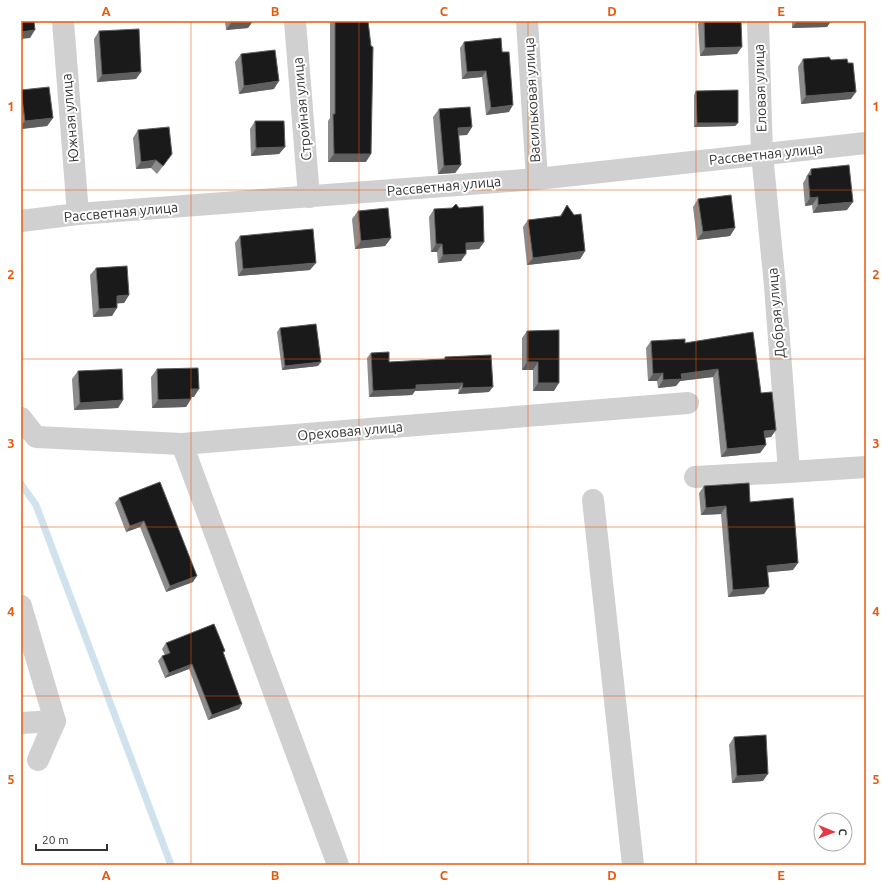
<svg xmlns="http://www.w3.org/2000/svg" width="887" height="886" viewBox="0 0 887 886" font-family="Ubuntu,sans-serif">
<rect width="100%" height="100%" fill="#fff"/>
<g fill="none" stroke-linecap="round" stroke-linejoin="round">
<path stroke="#cfe2ee" stroke-width="7" d="M 21,484 L 36,505 L 171,865"/>
<g stroke="#d0d0d0" stroke-width="22">
<path d="M 63,21 L 78,214"/>
<path d="M 295,21 L 309,197"/>
<path d="M 527,21 L 537,179"/>
<path d="M 758,21 L 762,154 L 775,286 L 789,472"/>
<path d="M 21,221 L 78,214 L 537,179 L 866,143"/>
<path d="M 21,418 L 36,437 L 182,444 L 688,403"/>
<path d="M 182,444 L 338,865"/>
<path d="M 695,477 L 789,472 L 866,467"/>
<path d="M 593,500 L 633,865"/>
<path d="M 21,606 L 55,721 L 38,760"/>
<path d="M 21,723 L 55,721"/>
</g>
</g>
<g fill="#8c8c8c">
<path d="M 225,21 L 253,21 L 248,28 L 226,30 Z"/>
<path d="M 330,21 L 368,21 L 366,162 L 328,162 L 328,121 L 330,118 Z"/>
<path d="M 700,21 L 741,21 L 737,54 L 700,56 L 698,24 Z"/>
<path d="M 792,21 L 831,21 L 827,27 L 792,28 Z"/>
<path d="M 99,31 L 141,72 L 136,79 L 97,82 L 94,39 Z"/>
<path d="M 501,38 L 509,112 L 486,115 L 482,77 L 462,79 L 460,48 L 464,42 Z"/>
<path d="M 241,54 L 274,89 L 239,94 L 235,62 Z"/>
<path d="M 803,59 L 851,99 L 801,104 L 798,67 Z"/>
<path d="M 21,90 L 53,118 L 47,126 L 21,129 Z"/>
<path d="M 696,91 L 738,123 L 735,126 L 694,127 L 694,95 Z"/>
<path d="M 439,109 L 472,127 L 467,135 L 459,135 L 461,165 L 455,173 L 438,174 L 433,117 Z"/>
<path d="M 255,121 L 285,147 L 279,154 L 251,156 L 250,129 Z"/>
<path d="M 138,130 L 167,161 L 157,174 L 151,168 L 136,169 L 133,138 Z"/>
<path d="M 811,169 L 847,210 L 813,213 L 812,205 L 805,206 L 803,183 L 806,178 L 806,177 Z"/>
<path d="M 698,199 L 735,228 L 730,236 L 697,240 L 693,207 Z"/>
<path d="M 567,205 L 585,251 L 580,259 L 527,265 L 523,227 L 528,220 L 560,216 Z"/>
<path d="M 434,209 L 484,242 L 479,249 L 466,250 L 461,261 L 438,263 L 437,252 L 431,252 L 429,217 Z"/>
<path d="M 358,211 L 391,238 L 385,246 L 355,249 L 352,219 Z"/>
<path d="M 240,236 L 310,270 L 238,276 L 235,243 Z"/>
<path d="M 96,268 L 129,295 L 124,303 L 117,303 L 112,316 L 93,317 L 90,275 Z"/>
<path d="M 280,328 L 318,366 L 282,370 L 277,332 Z"/>
<path d="M 527,331 L 554,391 L 533,391 L 533,370 L 522,370 L 522,338 Z"/>
<path d="M 651,341 L 685,343 L 761,393 L 776,430 L 771,437 L 765,438 L 766,445 L 760,453 L 721,457 L 713,377 L 680,381 L 676,386 L 658,388 L 657,381 L 648,381 L 646,348 Z"/>
<path d="M 371,353 L 389,362 L 444,359 L 445,357 L 489,392 L 458,394 L 459,389 L 415,391 L 412,395 L 369,397 L 367,358 Z"/>
<path d="M 157,369 L 194,397 L 191,397 L 191,399 L 186,407 L 152,408 L 151,377 Z"/>
<path d="M 78,371 L 123,400 L 118,408 L 74,410 L 72,379 Z"/>
<path d="M 160,482 L 193,582 L 166,592 L 140,527 L 126,532 L 115,503 L 119,498 Z"/>
<path d="M 704,486 L 750,502 L 793,570 L 768,572 L 764,594 L 728,597 L 721,514 L 701,515 L 699,493 Z"/>
<path d="M 166,643 L 225,651 L 223,653 L 242,704 L 239,709 L 208,720 L 189,669 L 165,678 L 158,661 L 162,656 L 165,655 L 162,649 Z"/>
<path d="M 734,737 L 763,781 L 732,783 L 729,745 Z"/>
</g>
<g fill="#5f5f5f">
<path d="M 249,21 L 253,21 L 248,28 L 226,30 L 231,23 Z"/>
<path d="M 797,21 L 831,21 L 827,27 L 792,28 Z"/>
<path d="M 35,30 L 30,38 L 21,39 L 21,32 Z"/>
<path d="M 742,47 L 737,54 L 700,56 L 705,48 Z"/>
<path d="M 486,71 L 482,77 L 462,79 L 467,72 Z"/>
<path d="M 141,72 L 136,79 L 97,82 L 102,75 Z"/>
<path d="M 279,81 L 274,89 L 239,94 L 244,86 Z"/>
<path d="M 856,92 L 851,99 L 801,104 L 806,96 Z"/>
<path d="M 513,105 L 509,112 L 486,115 L 491,108 Z"/>
<path d="M 53,118 L 47,126 L 21,129 L 21,126 L 25,121 Z"/>
<path d="M 697,123 L 738,123 L 735,126 L 694,127 Z"/>
<path d="M 472,127 L 467,135 L 453,136 L 458,128 Z"/>
<path d="M 285,147 L 279,154 L 251,156 L 256,148 Z"/>
<path d="M 334,154 L 371,154 L 366,162 L 328,162 Z"/>
<path d="M 156,160 L 151,168 L 136,169 L 141,162 Z"/>
<path d="M 461,165 L 455,173 L 438,174 L 444,166 Z"/>
<path d="M 818,197 L 812,205 L 805,206 L 810,198 Z"/>
<path d="M 853,202 L 847,210 L 813,213 L 818,205 Z"/>
<path d="M 735,228 L 730,236 L 697,240 L 703,232 Z"/>
<path d="M 391,238 L 385,246 L 355,249 L 361,241 Z"/>
<path d="M 484,242 L 479,249 L 460,250 L 466,243 Z"/>
<path d="M 436,244 L 442,244 L 437,252 L 431,252 Z"/>
<path d="M 585,251 L 580,259 L 527,265 L 533,258 Z"/>
<path d="M 466,254 L 461,261 L 438,263 L 443,255 Z"/>
<path d="M 316,263 L 310,270 L 238,276 L 243,269 Z"/>
<path d="M 129,295 L 124,303 L 111,304 L 117,296 Z"/>
<path d="M 117,308 L 112,316 L 93,317 L 99,309 Z"/>
<path d="M 321,362 L 318,366 L 282,370 L 285,366 Z"/>
<path d="M 527,362 L 538,362 L 533,370 L 522,370 Z"/>
<path d="M 718,369 L 713,377 L 680,381 L 676,386 L 658,388 L 663,380 L 681,374 Z"/>
<path d="M 663,373 L 657,381 L 648,381 L 653,374 Z"/>
<path d="M 463,383 L 459,389 L 415,391 L 412,395 L 369,397 L 373,391 L 416,385 Z"/>
<path d="M 538,383 L 559,383 L 554,391 L 533,391 Z"/>
<path d="M 493,387 L 489,392 L 458,394 L 462,388 Z"/>
<path d="M 191,389 L 199,389 L 194,397 L 186,397 Z"/>
<path d="M 191,399 L 186,407 L 152,408 L 158,400 Z"/>
<path d="M 123,400 L 118,408 L 74,410 L 80,403 Z"/>
<path d="M 776,430 L 771,437 L 758,438 L 764,431 Z"/>
<path d="M 766,445 L 760,453 L 721,457 L 727,449 Z"/>
<path d="M 726,506 L 721,514 L 701,515 L 706,508 Z"/>
<path d="M 144,521 L 140,527 L 126,532 L 130,526 Z"/>
<path d="M 798,563 L 793,570 L 762,573 L 767,566 Z"/>
<path d="M 197,576 L 193,582 L 166,592 L 170,586 Z"/>
<path d="M 769,587 L 764,594 L 728,597 L 733,590 Z"/>
<path d="M 192,664 L 189,669 L 165,678 L 169,673 Z"/>
<path d="M 242,704 L 239,709 L 208,720 L 212,715 Z"/>
<path d="M 768,774 L 763,781 L 732,783 L 737,776 Z"/>
</g>
<g fill="#1a1a1a" stroke="#5f5f5f">
<path d="M 21,21 L 34,21 L 35,30 L 21,32 Z"/>
<path d="M 231,21 L 249,21 L 231,23 Z"/>
<path d="M 335,21 L 368,21 L 371,46 L 373,47 L 371,154 L 334,154 L 333,114 L 335,114 Z"/>
<path d="M 704,21 L 741,21 L 742,47 L 705,48 Z"/>
<path d="M 139,29 L 141,72 L 102,75 L 99,31 Z"/>
<path d="M 501,38 L 502,52 L 509,52 L 513,105 L 491,108 L 486,71 L 467,72 L 464,42 Z"/>
<path d="M 275,50 L 279,81 L 244,86 L 241,54 Z"/>
<path d="M 829,57 L 831,60 L 847,59 L 848,63 L 853,63 L 856,92 L 806,96 L 803,59 Z"/>
<path d="M 49,87 L 53,118 L 25,121 L 21,90 Z"/>
<path d="M 738,90 L 738,123 L 697,123 L 696,91 Z"/>
<path d="M 470,107 L 472,127 L 458,128 L 461,165 L 444,166 L 439,109 Z"/>
<path d="M 255,121 L 284,121 L 285,147 L 256,148 Z"/>
<path d="M 169,127 L 172,154 L 163,166 L 156,160 L 141,162 L 138,130 Z"/>
<path d="M 849,165 L 853,202 L 818,205 L 818,197 L 810,198 L 808,175 L 811,175 L 811,169 Z"/>
<path d="M 731,195 L 735,228 L 703,232 L 698,199 Z"/>
<path d="M 456,204 L 459,208 L 483,206 L 484,242 L 466,243 L 466,254 L 443,255 L 442,244 L 436,244 L 434,209 L 452,208 Z"/>
<path d="M 567,205 L 574,215 L 581,214 L 585,251 L 533,258 L 528,220 L 561,216 Z"/>
<path d="M 388,208 L 391,238 L 361,241 L 358,211 Z"/>
<path d="M 313,229 L 316,263 L 243,269 L 240,236 Z"/>
<path d="M 127,266 L 129,295 L 117,296 L 117,308 L 99,309 L 96,268 Z"/>
<path d="M 316,324 L 321,362 L 285,366 L 280,328 Z"/>
<path d="M 559,330 L 559,383 L 538,383 L 538,362 L 527,362 L 527,331 Z"/>
<path d="M 753,332 L 761,393 L 772,392 L 776,430 L 764,431 L 766,445 L 727,449 L 718,369 L 681,374 L 682,379 L 663,380 L 663,373 L 653,374 L 651,341 L 685,339 L 685,343 Z"/>
<path d="M 389,352 L 389,362 L 445,359 L 445,357 L 491,355 L 493,387 L 462,388 L 463,383 L 416,385 L 416,389 L 373,391 L 371,353 Z"/>
<path d="M 198,368 L 199,389 L 191,389 L 191,399 L 158,400 L 157,369 Z"/>
<path d="M 122,369 L 123,400 L 80,403 L 78,371 Z"/>
<path d="M 160,482 L 197,576 L 170,586 L 144,521 L 130,526 L 119,498 Z"/>
<path d="M 749,483 L 750,502 L 793,498 L 798,563 L 767,566 L 769,587 L 733,590 L 726,506 L 706,508 L 704,486 Z"/>
<path d="M 214,624 L 225,651 L 223,652 L 242,704 L 212,715 L 192,664 L 169,673 L 162,656 L 170,653 L 166,643 Z"/>
<path d="M 766,735 L 768,774 L 737,776 L 734,737 Z"/>
</g>
<path fill="none" stroke="#e8590c" stroke-width="1" stroke-opacity="0.55" d="M 191,21 L 191,865M 359,21 L 359,865M 528,21 L 528,865M 696,21 L 696,865M 21,190 L 866,190M 21,359 L 866,359M 21,527 L 866,527M 21,696 L 866,696"/>
<g text-anchor="middle" dominant-baseline="central" stroke-width="4" stroke-linejoin="round" paint-order="stroke">
<g font-size="14" fill="#333" stroke="#fff">
<text transform="translate(760 88) rotate(-92)">Еловая улица</text>
<text transform="translate(532 100) rotate(-93)">Васильковая улица</text>
<text transform="translate(302 109) rotate(-95)">Стройная улица</text>
<text transform="translate(70 118) rotate(-95)">Южная улица</text>
<text transform="translate(766 154) rotate(-6)">Рассветная улица</text>
<text transform="translate(444 186) rotate(-5)">Рассветная улица</text>
<text transform="translate(121 212) rotate(-5)">Рассветная улица</text>
<text transform="translate(776 313) rotate(-95)">Добрая улица</text>
<text transform="translate(350 431) rotate(-5)">Ореховая улица</text>
</g>
</g>
<rect width="887" height="886" fill="none" stroke="#ffffff" stroke-width="44"/>
<g transform="translate(833 832) rotate(91)"><circle r="19" fill="#ffffff" stroke="#adadad"/>
<path d="M0-3L7 15L0 10L-7 15Z" fill="#e63946"/>
<text y="-6" font-size="11" font-weight="bold" text-anchor="middle" fill="#333333">С</text>
</g>
<path d="M36 844v6h71v-6" fill="none" stroke="#333333" stroke-width="2"/>
<text x="42" y="844" font-size="12" fill="#333333" stroke="#ffffff" stroke-width="3" paint-order="stroke">20 m</text>
<rect x="22" y="22" width="843" height="842" fill="none" stroke="#e8590c" stroke-width="1.5"/>
<g font-size="13" text-anchor="middle" font-weight="bold" fill="#e8590c">
<text x="106" y="16">A</text>
<text x="275" y="16">B</text>
<text x="444" y="16">C</text>
<text x="612" y="16">D</text>
<text x="781" y="16">E</text>
<text x="11" y="111">1</text>
<text x="876" y="111">1</text>
<text x="11" y="279">2</text>
<text x="876" y="279">2</text>
<text x="11" y="448">3</text>
<text x="876" y="448">3</text>
<text x="11" y="616">4</text>
<text x="876" y="616">4</text>
<text x="11" y="784">5</text>
<text x="876" y="784">5</text>
<text x="106" y="880">A</text>
<text x="275" y="880">B</text>
<text x="444" y="880">C</text>
<text x="612" y="880">D</text>
<text x="781" y="880">E</text>
</g>
</svg>
